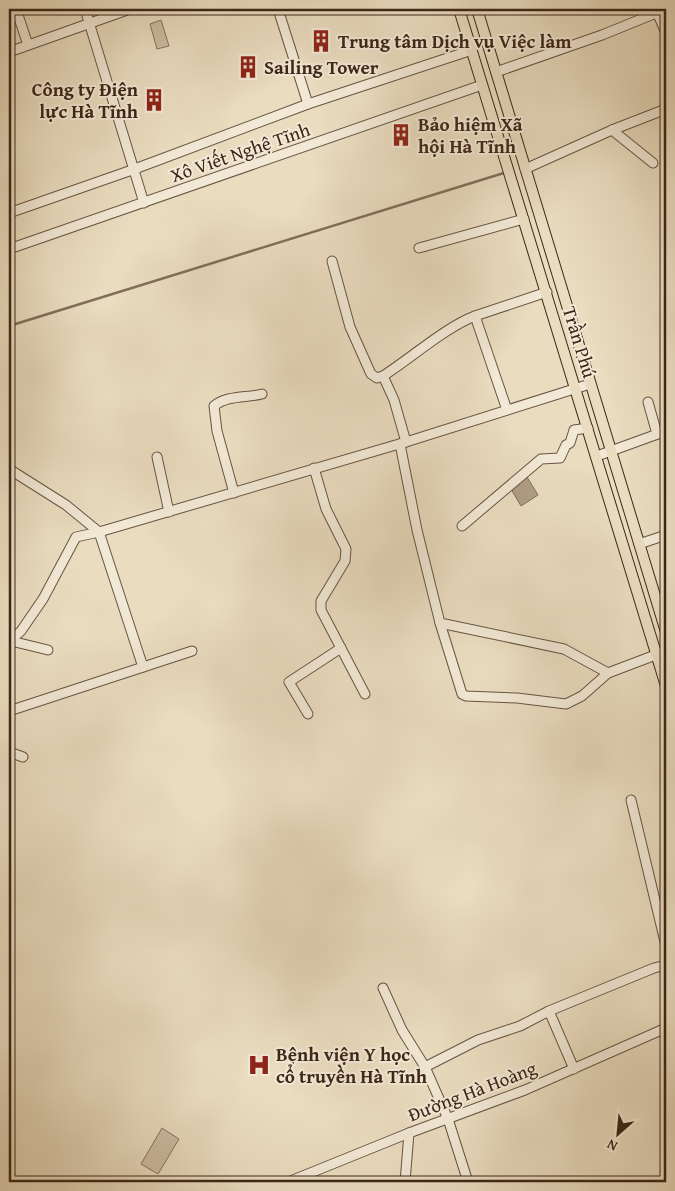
<svg xmlns="http://www.w3.org/2000/svg" width="675" height="1191" viewBox="0 0 675 1191" font-family="'Gentium Book Plus',serif">
<rect width="100%" height="100%" fill="#e9dcbf"/>
<filter id="stains"><feTurbulence type="fractalNoise" baseFrequency=".004" numOctaves="4"/><feColorMatrix values="0 0 0 0 .2 0 0 0 0 .09 0 0 0 0 .02 0 0 0 .5 -.17"/></filter>
<radialGradient id="worn" r=".72"><stop offset=".6" stop-color="#630" stop-opacity="0"/><stop offset="1" stop-color="#630" stop-opacity=".3"/></radialGradient>
<g fill="#ccbda3" stroke="#84725e">
<path d="M 161,20 L 169,46 L 157,49 L 150,24 Z"/>
<path d="M 162,1128 L 179,1139 L 158,1174 L 141,1164 Z"/>
</g>
<path fill="#af9e86" stroke="#816e5a" d="M 527,477 L 538,495 L 521,506 L 511,489 Z"/>
<g fill="none" stroke-linecap="round" stroke-linejoin="round">
<path stroke="#816e5a" stroke-width="2.5" d="M 9,326 L 507,172"/>
<defs>
<g id="minor">
<path d="M 16,9 L 28,45"/>
<path d="M 85,9 L 144,203"/>
<path d="M 278,9 L 308,104"/>
<path d="M 657,12 L 666,33"/>
<path d="M 9,52 L 130,9"/>
<path d="M 496,72 L 602,35 L 666,9"/>
<path d="M 612,130 L 653,163"/>
<path d="M 525,169 L 612,130 L 666,109"/>
<path d="M 9,213 L 132,170 L 308,104 L 472,50"/>
<path d="M 419,248 L 524,219"/>
<path d="M 9,249 L 482,85"/>
<path d="M 332,261 L 350,327 L 371,374 L 377,378 L 383,376 C 411,358 446,327 475,316"/>
<path d="M 383,376 L 394,400 L 406,442"/>
<path d="M 648,402 L 657,434"/>
<path d="M 507,410 L 475,316 L 547,292"/>
<path d="M 400,444 L 417,530 L 440,623 L 564,649 L 608,673 L 666,651"/>
<path d="M 597,456 L 666,431"/>
<path d="M 157,457 L 169,512"/>
<path d="M 314,468 L 326,509 L 346,549 L 345,561 L 321,601 L 321,610 L 365,694"/>
<path d="M 9,469 L 66,505 L 99,532 L 406,442 L 590,384"/>
<path d="M 234,493 L 217,431 L 214,406 C 227,395 247,398 262,394"/>
<path d="M 462,526 L 541,459 L 560,458 L 566,445 L 570,443 L 574,430 L 588,428"/>
<path d="M 639,544 L 666,535"/>
<path d="M 440,623 L 462,694 L 466,696 L 517,698 L 566,704 L 582,696 L 608,673"/>
<path d="M 11,641 L 48,650"/>
<path d="M 9,642 L 21,631 L 43,599 L 76,537 L 99,532 L 143,667"/>
<path d="M 9,711 L 192,651"/>
<path d="M 308,714 L 289,682 L 341,648"/>
<path d="M 9,752 L 23,757"/>
<path d="M 631,800 L 666,946"/>
<path d="M 383,988 L 402,1030 L 425,1067 L 448,1119 L 468,1182"/>
<path d="M 549,1011 L 574,1069"/>
<path d="M 425,1067 L 478,1040 L 520,1026 L 549,1011 L 654,968 L 666,965"/>
<path d="M 288,1182 L 409,1133 L 525,1090 L 666,1028"/>
<path d="M 405,1182 L 409,1133"/>
</g>
<g id="major">
<path d="M 459,9 L 666,686"/>
<path d="M 477,9 L 666,632"/>
</g>
</defs>
<use href="#minor" stroke="#685442" stroke-width="11"/>
<use href="#major" stroke="#3d2618" stroke-width="12"/>
<use href="#minor" stroke="#f1e8d5" stroke-width="9"/>
<use href="#major" stroke="#e9dcbf" stroke-width="10"/>
</g>
<defs>
<symbol id="building-bare" viewBox="-9 -9 18 18"><path d="M-4-6H4V6H1V3H-1V6H-4ZM-2.5-4.3h1.7v1.8h-1.7ZM.8-4.3h1.7v1.8H.8ZM-2.5-1h1.7V.8h-1.7ZM.8-1h1.7V.8H.8Z" fill="#8f2418" stroke="#f1e8d5" stroke-width="2.5" paint-order="stroke"/></symbol>
<symbol id="hospital-bare" viewBox="-9 -9 18 18"><path d="M-5-5h3v3.5h4V-5h3V5h-3V1.5h-4V5h-3Z" fill="#8f2418" stroke="#f1e8d5" stroke-width="2.5" paint-order="stroke"/></symbol>
</defs>
<g fill-rule="evenodd">
<use href="#building-bare" x="305" y="25" width="32" height="32"/>
<use href="#building-bare" x="232" y="51" width="32" height="32"/>
<use href="#building-bare" x="138" y="84" width="32" height="32"/>
<use href="#building-bare" x="385" y="119" width="32" height="32"/>
<use href="#hospital-bare" x="243" y="1049" width="32" height="32"/>
</g>
<g text-anchor="middle" dominant-baseline="central" stroke-width="4" stroke-linejoin="round" paint-order="stroke">
<g font-size="19" font-weight="bold" fill="#3d2618" stroke="#f1e8d5" text-anchor="start">
<text x="338" y="41">Trung tâm Dịch vụ Việc làm</text>
<text x="264" y="67">Sailing Tower</text>
<text x="138" y="89" text-anchor="end">Công ty Điện<tspan x="138" dy="22">lực Hà Tĩnh</tspan></text>
<text x="418" y="124">Bảo hiệm Xã<tspan x="418" dy="22">hội Hà Tĩnh</tspan></text>
<text x="276" y="1054">Bệnh viện Y học<tspan x="276" dy="22">cổ truyền Hà Tĩnh</tspan></text>
</g>
<g font-size="19" fill="#3d2618" stroke="#f1e8d5">
<text transform="translate(240 152) rotate(-19)">Xô Viết Nghệ Tĩnh</text>
<text transform="translate(580 342) rotate(73)">Trần Phú</text>
<text transform="translate(472 1091) rotate(-21)">Đường Hà Hoàng</text>
</g>
</g>
<rect width="675" height="1191" fill="none" stroke="#e9dcbf" stroke-width="30"/>
<rect x="10" y="10" width="655" height="1171" fill="none" stroke="#3d2618" stroke-width="2.5"/>
<rect x="15" y="15" width="645" height="1161" fill="none" stroke="#3d2618"/>
<g transform="translate(618 1134) rotate(207)" stroke="#f1e8d5" stroke-width="4" paint-order="stroke">
<path d="M0-4L9 19L0 12L-9 19Z" fill="#3d2618"/>
<text y="-8" font-size="14" font-weight="bold" text-anchor="middle" fill="#3d2618">N</text>
</g>
<rect width="100%" height="100%" filter="url(#stains)"/>
<rect width="100%" height="100%" fill="url(#worn)"/>
</svg>
